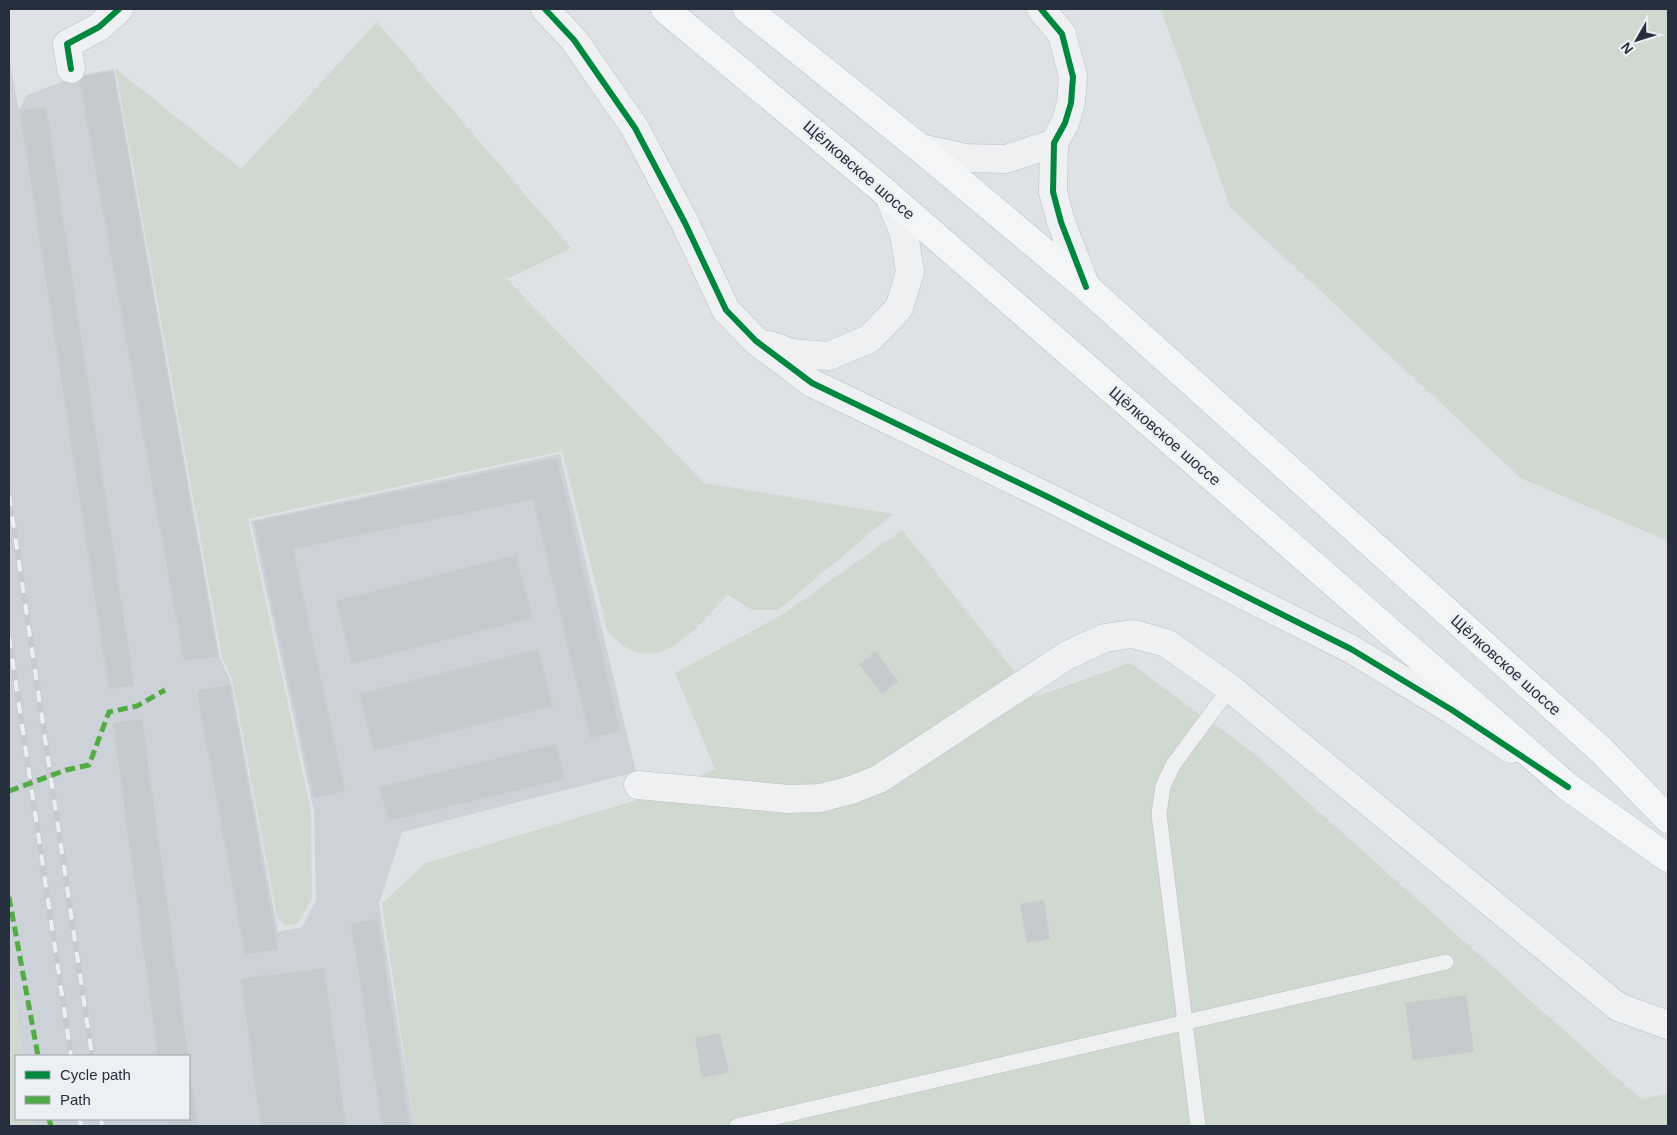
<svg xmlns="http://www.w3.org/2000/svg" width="1677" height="1135" viewBox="0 0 1677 1135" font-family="Arial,sans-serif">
<rect width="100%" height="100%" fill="#dfe2e5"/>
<path fill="#cdd1d8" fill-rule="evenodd" d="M 9,57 L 19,110 L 27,95 L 78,76 L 114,69 L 220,658 L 231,682 L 278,932 L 302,927 L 316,900 L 314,811 L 251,521 L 560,454 L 636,772 L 402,832 L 379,904 L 414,1126 L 9,1126 ZM 16,1056 L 189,1056 L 189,1119 L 16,1119 Z"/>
<g fill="#d0d9d0">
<path d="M 1161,9 L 1668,9 L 1668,541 L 1522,479 L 1230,207 Z"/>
<path d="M 377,22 L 571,248 L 507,279 L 704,483 L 893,514 L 778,610 L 752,610 L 728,595 C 703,619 669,669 629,649 C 622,646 614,637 608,632 L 562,451 L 248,519 L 311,811 L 312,898 L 300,921 L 293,925 L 285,925 L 277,917 L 232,679 L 222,658 L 115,68 L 241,169 Z"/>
<path d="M 902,530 L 1035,697 L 1130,663 L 1251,751 L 1641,1099 L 1668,1094 L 1668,1126 L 414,1126 L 382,903 L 426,863 L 647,797 L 715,769 L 675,673 L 783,614 Z"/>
<path d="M 9,959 L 24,1056 L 16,1056 L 16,1119 L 34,1119 L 35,1126 L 9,1126 Z"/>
</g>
<g fill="#c7cacd">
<path d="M 113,71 L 218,656 L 184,661 L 79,77 Z"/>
<path d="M 46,107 L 134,685 L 109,689 L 20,111 Z"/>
<path d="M 557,458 L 620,731 L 590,738 L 533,499 L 293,549 L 345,791 L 314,798 L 254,522 Z"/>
<path d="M 516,555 L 532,618 L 352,664 L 336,601 Z"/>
<path d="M 538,649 L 553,706 L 374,751 L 359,694 Z"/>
<path d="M 876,651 L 898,682 L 882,694 L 859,664 Z"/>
<path d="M 230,685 L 278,949 L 245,954 L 197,691 Z"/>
<path d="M 142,719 L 188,1056 L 158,1056 L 113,723 Z"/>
<path d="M 556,744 L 564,779 L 388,821 L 380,787 Z"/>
<path d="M 1044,900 L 1050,939 L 1027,943 L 1020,904 Z"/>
<path d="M 378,919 L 410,1126 L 382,1126 L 351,923 Z"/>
<path d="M 324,968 L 346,1126 L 261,1126 L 241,979 Z"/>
<path d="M 1466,995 L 1474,1052 L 1413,1060 L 1405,1003 Z"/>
<path d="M 720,1033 L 729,1072 L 702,1078 L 695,1038 Z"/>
<path d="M 189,1070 L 198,1126 L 168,1126 L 167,1119 L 189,1119 Z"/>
</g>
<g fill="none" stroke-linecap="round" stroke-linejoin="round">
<defs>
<g id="service">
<path d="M 737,1126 L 1446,962"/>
<path d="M 1198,1126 L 1159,814 L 1163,786 L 1173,765 L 1230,688"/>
</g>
<g id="minor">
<path d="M 71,69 L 67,44 L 99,27 L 119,9"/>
<path d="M 638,785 L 789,799 L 820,798 L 851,790 L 879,779 L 1066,656 L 1104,638 L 1133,634 L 1166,643 L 1230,688 L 1618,1007 L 1668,1025"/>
</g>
<g id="tertiary">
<path d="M 545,9 L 574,40 L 635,128 L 685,223 L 726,310 L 756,341 L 812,383 L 1048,497 L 1351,649 L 1452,710 L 1511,749"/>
<path d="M 1041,9 L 1062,34 L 1073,77 L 1071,103 L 1065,123 L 1054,143 L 1053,192 L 1061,222 L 1086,287"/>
<path d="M 920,148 L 965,158 L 1006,159 L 1054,143"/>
<path d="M 769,345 L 792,353 L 829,356 L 869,339 L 899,308 L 910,272 L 904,234 L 889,196"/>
</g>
<g id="primary">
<path d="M 665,9 L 878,186 L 1568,787 L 1668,858"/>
<path d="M 747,9 L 920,148 L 1086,287 L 1601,750 L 1668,819"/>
</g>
</defs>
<use href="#service" stroke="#bdc0c3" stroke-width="16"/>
<use href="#minor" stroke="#bdc0c3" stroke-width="29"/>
<use href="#tertiary" stroke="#bdc0c3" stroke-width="29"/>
<use href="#primary" stroke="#bbbfc3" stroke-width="29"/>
<use href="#service" stroke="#eff0f2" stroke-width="15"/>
<use href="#minor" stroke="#eff0f2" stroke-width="28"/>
<use href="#tertiary" stroke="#eff0f2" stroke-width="28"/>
<use href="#primary" stroke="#f3f5f6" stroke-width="28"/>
<defs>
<g id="rail">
<path d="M 9,495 L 92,1056"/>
<path d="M 9,637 L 71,1056"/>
<path d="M 80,1119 L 81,1126"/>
<path d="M 101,1119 L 102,1126"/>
</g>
</defs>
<use href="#rail" stroke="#c8cacd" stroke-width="5.5"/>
<use href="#rail" stroke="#ecf0f5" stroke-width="4" stroke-dasharray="11" stroke-linecap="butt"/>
<g stroke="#53ab46" stroke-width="5" stroke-dasharray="10 5" stroke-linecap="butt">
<path d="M 9,791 L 66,770 L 89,765 L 109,712 L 137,706 L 165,690"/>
<path d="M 9,897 L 38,1056"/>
<path d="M 49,1119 L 51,1126"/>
</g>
<defs>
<g id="cycleway">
<path d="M 545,9 L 574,40 L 635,128 L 685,223 L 726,310 L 756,341 L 812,383 L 1048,497 L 1351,649 L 1452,710 L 1568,787"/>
<path d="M 1041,9 L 1062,34 L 1073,77 L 1071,103 L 1065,123 L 1054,143 L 1053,192 L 1061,222 L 1086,287"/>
<path d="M 71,69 L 67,44 L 99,27 L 119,9"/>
</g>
</defs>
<use href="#cycleway" stroke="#ecf0f5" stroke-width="9"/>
<use href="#cycleway" stroke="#00873e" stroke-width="6"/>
</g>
<g text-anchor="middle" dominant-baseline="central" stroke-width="4.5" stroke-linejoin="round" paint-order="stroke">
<g font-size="16" fill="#262f3e" stroke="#ecf0f5">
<text transform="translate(859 170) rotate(41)">Щёлковское шоссе</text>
<text transform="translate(1165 436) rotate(41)">Щёлковское шоссе</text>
<text transform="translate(1506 665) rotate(42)">Щёлковское шоссе</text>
</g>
</g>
<rect width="1677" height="1135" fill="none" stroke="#262f3e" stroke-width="20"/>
<rect x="15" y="1055" width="175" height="65" fill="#ecf0f5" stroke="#9da3ac"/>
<rect x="25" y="1071" width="25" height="8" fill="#00873e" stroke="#9da3ac"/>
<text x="60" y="1080" font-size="15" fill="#262f3e">Cycle path</text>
<rect x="25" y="1096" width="25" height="8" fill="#53ab46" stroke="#9da3ac"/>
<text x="60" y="1105" font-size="15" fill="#262f3e">Path</text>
<g transform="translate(1637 40) rotate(231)" stroke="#ecf0f5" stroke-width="4" paint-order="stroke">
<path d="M0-4L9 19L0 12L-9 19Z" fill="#262f3e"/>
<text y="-8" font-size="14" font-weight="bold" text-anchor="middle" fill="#262f3e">N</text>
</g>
</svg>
